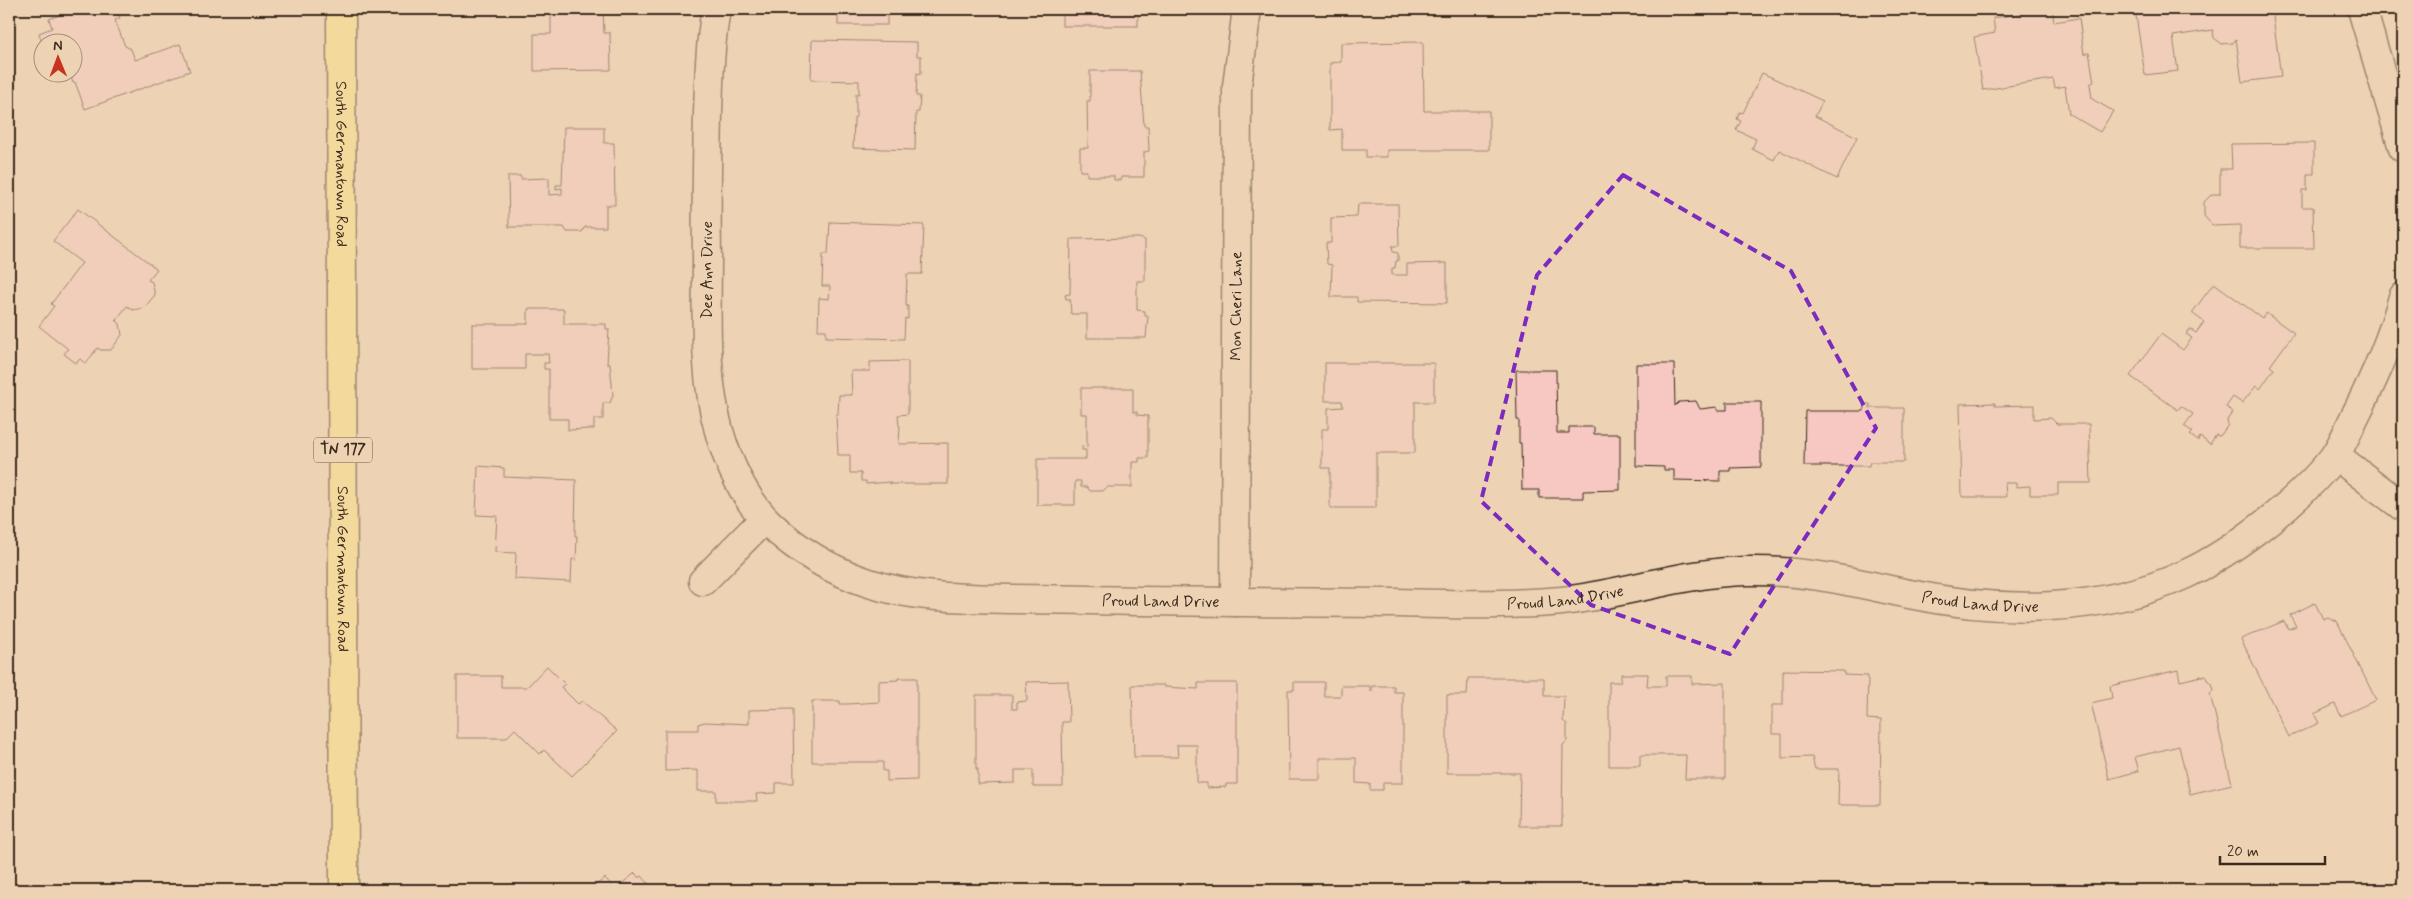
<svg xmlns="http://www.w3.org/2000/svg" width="2412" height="899" viewBox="0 0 2412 899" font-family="Mynerve,sans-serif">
<rect width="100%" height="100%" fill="#edd3b4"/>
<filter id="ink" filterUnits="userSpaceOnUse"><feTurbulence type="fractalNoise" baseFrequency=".02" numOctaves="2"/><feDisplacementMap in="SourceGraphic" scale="10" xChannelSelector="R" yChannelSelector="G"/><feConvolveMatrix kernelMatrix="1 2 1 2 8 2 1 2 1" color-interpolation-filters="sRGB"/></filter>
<g filter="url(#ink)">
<g fill="#f7c7c2" stroke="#3b2a1e">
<path d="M 75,9 L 110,9 L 112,13 L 117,11 L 120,18 L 115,20 L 125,46 L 131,49 L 135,60 L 180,44 L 190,71 L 85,109 L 75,82 L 73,83 L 69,72 L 72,72 L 72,42 L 42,43 L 39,33 L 52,28 L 49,19 Z"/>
<path d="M 551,9 L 603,9 L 604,33 L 610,33 L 611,70 L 534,71 L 534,34 L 551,34 Z"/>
<rect x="838" y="9" width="49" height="16"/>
<rect x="1062" y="9" width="76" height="17"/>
<path d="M 2052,9 L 2054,22 L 2079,18 L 2084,54 L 2089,52 L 2094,82 L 2090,84 L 2092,99 L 2113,111 L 2100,132 L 2069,114 L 2065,86 L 2055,88 L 2053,79 L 1983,90 L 1974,37 L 1995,33 L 1993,18 Z"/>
<path d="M 2135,9 L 2272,9 L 2281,77 L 2242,82 L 2236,39 L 2233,43 L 2222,44 L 2214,38 L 2213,30 L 2173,36 L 2178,71 L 2145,75 Z"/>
<path d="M 812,40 L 917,42 L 917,56 L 921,56 L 921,74 L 917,73 L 916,96 L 920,96 L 919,112 L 916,112 L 915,150 L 853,148 L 854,118 L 856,117 L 856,94 L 859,94 L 859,81 L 811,80 Z"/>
<path d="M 1423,42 L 1424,111 L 1489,111 L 1489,150 L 1387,150 L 1387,157 L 1366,157 L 1366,150 L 1342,150 L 1342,129 L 1330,130 L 1330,63 L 1341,62 L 1341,43 Z"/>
<path d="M 1090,71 L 1140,71 L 1144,126 L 1148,126 L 1149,151 L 1144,152 L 1144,177 L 1121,177 L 1121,180 L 1114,180 L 1114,176 L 1087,176 L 1087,171 L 1080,171 L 1080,148 L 1088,148 L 1087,101 L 1090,101 Z"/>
<path d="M 1762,73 L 1823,101 L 1815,116 L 1857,137 L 1837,179 L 1779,150 L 1774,160 L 1752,149 L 1756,139 L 1736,130 L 1741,121 L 1737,119 L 1740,112 L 1743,113 Z"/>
<path d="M 564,127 L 604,127 L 604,143 L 614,143 L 615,205 L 606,205 L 606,227 L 585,227 L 582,232 L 567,232 L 564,227 L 509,227 L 508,176 L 521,176 L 521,179 L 549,178 L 549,195 L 562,194 L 562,188 L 556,189 L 556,185 L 562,185 Z"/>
<path d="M 2314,143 L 2314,174 L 2307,174 L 2307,190 L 2302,190 L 2302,207 L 2313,207 L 2314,248 L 2240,248 L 2240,225 L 2213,226 L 2204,216 L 2204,202 L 2212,194 L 2220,194 L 2220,169 L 2232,169 L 2231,144 Z"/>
<path d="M 1358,204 L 1398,204 L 1399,246 L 1392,246 L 1393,252 L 1398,253 L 1398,261 L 1396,261 L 1395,268 L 1392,268 L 1392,275 L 1407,275 L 1407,264 L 1447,263 L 1447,303 L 1357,302 L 1357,297 L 1331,297 L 1332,265 L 1327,264 L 1326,243 L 1331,243 L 1331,218 L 1357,217 Z"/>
<path d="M 78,209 L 157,269 L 148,280 L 152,282 L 155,295 L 144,308 L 133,310 L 127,306 L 116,320 L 120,324 L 122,335 L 111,350 L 101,350 L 97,348 L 86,364 L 80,359 L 76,363 L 64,354 L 68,349 L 39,326 L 54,306 L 51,304 L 82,263 L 53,241 Z"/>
<path d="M 830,222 L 924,225 L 922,274 L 907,274 L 906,306 L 908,306 L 908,319 L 905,318 L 904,339 L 826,337 L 826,330 L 818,330 L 819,298 L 829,299 L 830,286 L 822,286 L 823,254 L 828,254 Z"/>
<path d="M 1139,238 L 1145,240 L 1145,281 L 1137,281 L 1137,310 L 1145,311 L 1145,316 L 1148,316 L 1146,338 L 1087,338 L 1087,314 L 1071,314 L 1070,299 L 1066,299 L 1065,295 L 1070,294 L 1071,239 Z"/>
<path d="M 2214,283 L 2262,318 L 2266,313 L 2294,333 L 2270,366 L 2274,369 L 2260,389 L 2256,386 L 2242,403 L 2233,397 L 2226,407 L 2233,412 L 2227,420 L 2228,425 L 2220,436 L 2216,435 L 2210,444 L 2200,437 L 2198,441 L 2190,435 L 2193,432 L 2184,426 L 2193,414 L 2181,406 L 2178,410 L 2130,376 L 2161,334 L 2183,350 L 2192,338 L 2186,334 L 2190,329 L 2196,333 L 2204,322 L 2192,313 Z"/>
<path d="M 528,309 L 564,309 L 564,324 L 606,324 L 606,329 L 609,329 L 607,364 L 610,364 L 613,395 L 610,403 L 603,403 L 603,419 L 594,419 L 594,429 L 568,430 L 568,419 L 549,419 L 549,369 L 544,369 L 544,363 L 549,363 L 548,354 L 525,354 L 525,369 L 472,369 L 472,324 L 528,324 Z"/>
<path d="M 908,361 L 908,414 L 898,415 L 899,426 L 900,426 L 899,444 L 948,443 L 948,484 L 890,484 L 890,482 L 866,484 L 866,481 L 861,481 L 861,473 L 850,473 L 850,455 L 838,455 L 836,415 L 838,414 L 839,395 L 852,395 L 851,371 L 870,371 L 870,362 Z"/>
<path d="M 1325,363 L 1434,363 L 1434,402 L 1415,402 L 1415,453 L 1376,453 L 1376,508 L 1330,508 L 1330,468 L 1322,468 L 1322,429 L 1328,429 L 1328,408 L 1343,407 L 1342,401 L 1325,401 Z"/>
<path d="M 1636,364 L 1674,364 L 1675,406 L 1679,402 L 1696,401 L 1700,409 L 1717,407 L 1717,410 L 1727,410 L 1727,402 L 1761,402 L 1761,467 L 1730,468 L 1730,471 L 1720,471 L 1720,481 L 1674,480 L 1674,470 L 1664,470 L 1664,467 L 1636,466 Z"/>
<path d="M 1516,370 L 1556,370 L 1557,433 L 1569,433 L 1569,427 L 1594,427 L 1594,434 L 1620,434 L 1620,490 L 1583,491 L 1583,498 L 1539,498 L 1539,490 L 1522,490 L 1521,443 L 1519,443 L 1519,420 L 1517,420 Z"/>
<path d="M 1081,388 L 1133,388 L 1133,412 L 1137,412 L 1137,415 L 1148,416 L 1148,458 L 1139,458 L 1139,462 L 1132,462 L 1132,487 L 1107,487 L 1103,491 L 1090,491 L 1087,487 L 1081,487 L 1081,481 L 1075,481 L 1075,505 L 1037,505 L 1037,459 L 1086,459 L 1086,450 L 1082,450 L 1082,446 L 1087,447 L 1087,414 L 1081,414 Z"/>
<path d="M 1995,403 L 1995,406 L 2034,405 L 2034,419 L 2051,418 L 2057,424 L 2089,424 L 2091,483 L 2058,483 L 2058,495 L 2030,495 L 2030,486 L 2016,487 L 2016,483 L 2005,483 L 2006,497 L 1962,497 L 1960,404 Z"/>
<path d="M 1864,404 L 1870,404 L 1870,408 L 1904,408 L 1904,462 L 1870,462 L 1869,466 L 1804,466 L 1805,411 L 1864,411 Z"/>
<path d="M 478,466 L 504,468 L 504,477 L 576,480 L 575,536 L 577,536 L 576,560 L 572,559 L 571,582 L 515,579 L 516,553 L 495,552 L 497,516 L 476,515 Z"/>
<path d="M 2315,603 L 2323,619 L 2328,617 L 2337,621 L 2376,700 L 2341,716 L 2335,704 L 2314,714 L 2319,723 L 2289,737 L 2241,639 L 2284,621 L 2288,629 L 2296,626 L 2290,615 Z"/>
<path d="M 547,666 L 565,684 L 561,687 L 578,704 L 582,701 L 617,731 L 572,776 L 544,750 L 540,754 L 515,729 L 506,738 L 457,738 L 457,676 L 501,676 L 501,687 L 527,687 Z"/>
<path d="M 1783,670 L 1844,671 L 1844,675 L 1868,676 L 1867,719 L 1881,720 L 1880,805 L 1838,805 L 1839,769 L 1815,769 L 1812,757 L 1782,758 L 1782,734 L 1772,734 L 1772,705 L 1783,705 Z"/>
<path d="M 2178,670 L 2180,681 L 2206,675 L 2207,680 L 2211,683 L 2213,690 L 2210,694 L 2232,784 L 2190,794 L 2179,746 L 2135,757 L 2139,771 L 2109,779 L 2091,703 L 2112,698 L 2110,686 Z"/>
<path d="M 1621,674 L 1648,674 L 1647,686 L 1666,686 L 1666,676 L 1692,676 L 1692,684 L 1725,683 L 1725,779 L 1685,779 L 1686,755 L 1640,755 L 1640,766 L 1609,766 L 1609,682 L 1621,682 Z"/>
<path d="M 898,678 L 917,678 L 917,780 L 887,781 L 887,771 L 883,771 L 883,762 L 812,762 L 812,701 L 840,701 L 840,704 L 847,704 L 879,702 L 879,681 L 898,680 Z"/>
<path d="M 1468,678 L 1544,678 L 1544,696 L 1564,696 L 1563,721 L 1567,724 L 1567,741 L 1563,745 L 1562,826 L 1519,826 L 1520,773 L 1447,773 L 1447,695 L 1467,695 Z"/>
<path d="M 1068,681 L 1069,722 L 1062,722 L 1063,787 L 1033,787 L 1033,770 L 1015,770 L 1015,783 L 978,784 L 978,769 L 976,769 L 976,695 L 1012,695 L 1012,709 L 1017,709 L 1017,702 L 1027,701 L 1026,682 Z"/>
<path d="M 1294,682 L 1324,682 L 1324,696 L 1341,696 L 1341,686 L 1370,686 L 1370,691 L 1372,691 L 1372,686 L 1394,686 L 1394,692 L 1403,692 L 1403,783 L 1383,783 L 1383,790 L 1370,790 L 1370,784 L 1356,783 L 1356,758 L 1319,758 L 1319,779 L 1289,779 L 1288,690 L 1294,690 Z"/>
<path d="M 1198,683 L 1237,683 L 1237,784 L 1226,784 L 1226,787 L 1207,788 L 1207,783 L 1197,783 L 1197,745 L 1177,745 L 1178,757 L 1134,757 L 1132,685 L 1164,685 L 1164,687 L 1198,689 Z"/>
<path d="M 793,709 L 794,783 L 776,783 L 776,793 L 756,794 L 757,801 L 716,801 L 716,791 L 698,791 L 698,770 L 665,771 L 665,730 L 698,730 L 698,724 L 705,722 L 749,724 L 749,710 Z"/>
<path d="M 635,873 L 639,878 L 642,876 L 654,890 L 590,890 L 605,878 L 615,889 Z"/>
</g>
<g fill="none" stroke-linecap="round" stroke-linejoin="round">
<defs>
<g id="minor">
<path id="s1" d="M 716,9 C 710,43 709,79 708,114 C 707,161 706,208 707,255 C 707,314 703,374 719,431 C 728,463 745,500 769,523 C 797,550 832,571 869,583 C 914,598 962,598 1009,599 C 1052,599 1095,600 1138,601 C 1224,602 1311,603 1397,603 C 1451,604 1507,606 1562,601 C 1624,594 1684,572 1747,571 C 1807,570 1852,582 1909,594 C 2000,613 2100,614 2186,574 C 2235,551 2300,500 2333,458 C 2342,446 2348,430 2355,416 C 2375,377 2392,339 2403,297"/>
<path d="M 2362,9 L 2403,148"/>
<path d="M 2335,455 L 2403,507"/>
<path d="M 703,581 L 764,519"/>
<path id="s2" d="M 1235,602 L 1237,86 L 1247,9"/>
</g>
<g id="major">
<path id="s3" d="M 341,9 L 344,890"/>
</g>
</defs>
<use href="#minor" stroke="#3b2a1e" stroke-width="31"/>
<use href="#major" stroke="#3b2a1e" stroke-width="31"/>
<use href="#minor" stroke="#edd3b4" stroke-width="28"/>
<use href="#major" stroke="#fce080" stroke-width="28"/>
</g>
</g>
<path d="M0 0H2412V899H0ZM 1623,175 L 1791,271 L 1876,428 L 1730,654 L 1591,605 L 1481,501 L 1537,275 Z" fill="#edd3b4" fill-opacity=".55" fill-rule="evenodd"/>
<path fill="none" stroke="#7b2cbf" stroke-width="4" stroke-dasharray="10 6" stroke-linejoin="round" d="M 1623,175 L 1791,271 L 1876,428 L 1730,654 L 1591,605 L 1481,501 L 1537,275 Z"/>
<g text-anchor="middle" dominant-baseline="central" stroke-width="4" stroke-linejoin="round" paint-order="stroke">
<rect fill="#edd3b4" stroke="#705d4b" stroke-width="1" x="314" y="437.5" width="58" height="25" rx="4"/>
<g font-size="15" font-weight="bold" fill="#3b2a1e">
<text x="343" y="450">TN 177</text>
</g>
<g font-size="16" fill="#3b2a1e" stroke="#edd3b4">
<text stroke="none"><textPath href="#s3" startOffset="155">South Germantown Road</textPath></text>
<text transform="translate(707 270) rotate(-90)">Dee Ann Drive</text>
<text stroke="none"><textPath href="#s2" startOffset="296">Mon Cheri Lane</textPath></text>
<text stroke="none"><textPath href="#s3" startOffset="560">South Germantown Road</textPath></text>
<text stroke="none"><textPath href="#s1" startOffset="1345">Proud Land Drive</textPath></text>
<text stroke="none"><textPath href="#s1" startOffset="1765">Proud Land Drive</textPath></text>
<text stroke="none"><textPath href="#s1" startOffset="940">Proud Land Drive</textPath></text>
</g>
</g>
<rect width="2412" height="899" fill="none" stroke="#edd3b4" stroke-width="30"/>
<rect x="15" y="15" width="2382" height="869" fill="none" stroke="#3b2a1e" stroke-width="2" filter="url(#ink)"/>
<g transform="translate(58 58) rotate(359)"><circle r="24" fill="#edd3b4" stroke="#a68f78"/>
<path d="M0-4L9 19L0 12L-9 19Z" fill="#c8321e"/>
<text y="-8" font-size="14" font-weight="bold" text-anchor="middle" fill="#3b2a1e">N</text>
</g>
<path d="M2220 856v8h105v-8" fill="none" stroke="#3b2a1e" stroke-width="2.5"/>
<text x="2227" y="856" font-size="15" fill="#3b2a1e" stroke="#edd3b4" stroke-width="4" paint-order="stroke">20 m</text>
</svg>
